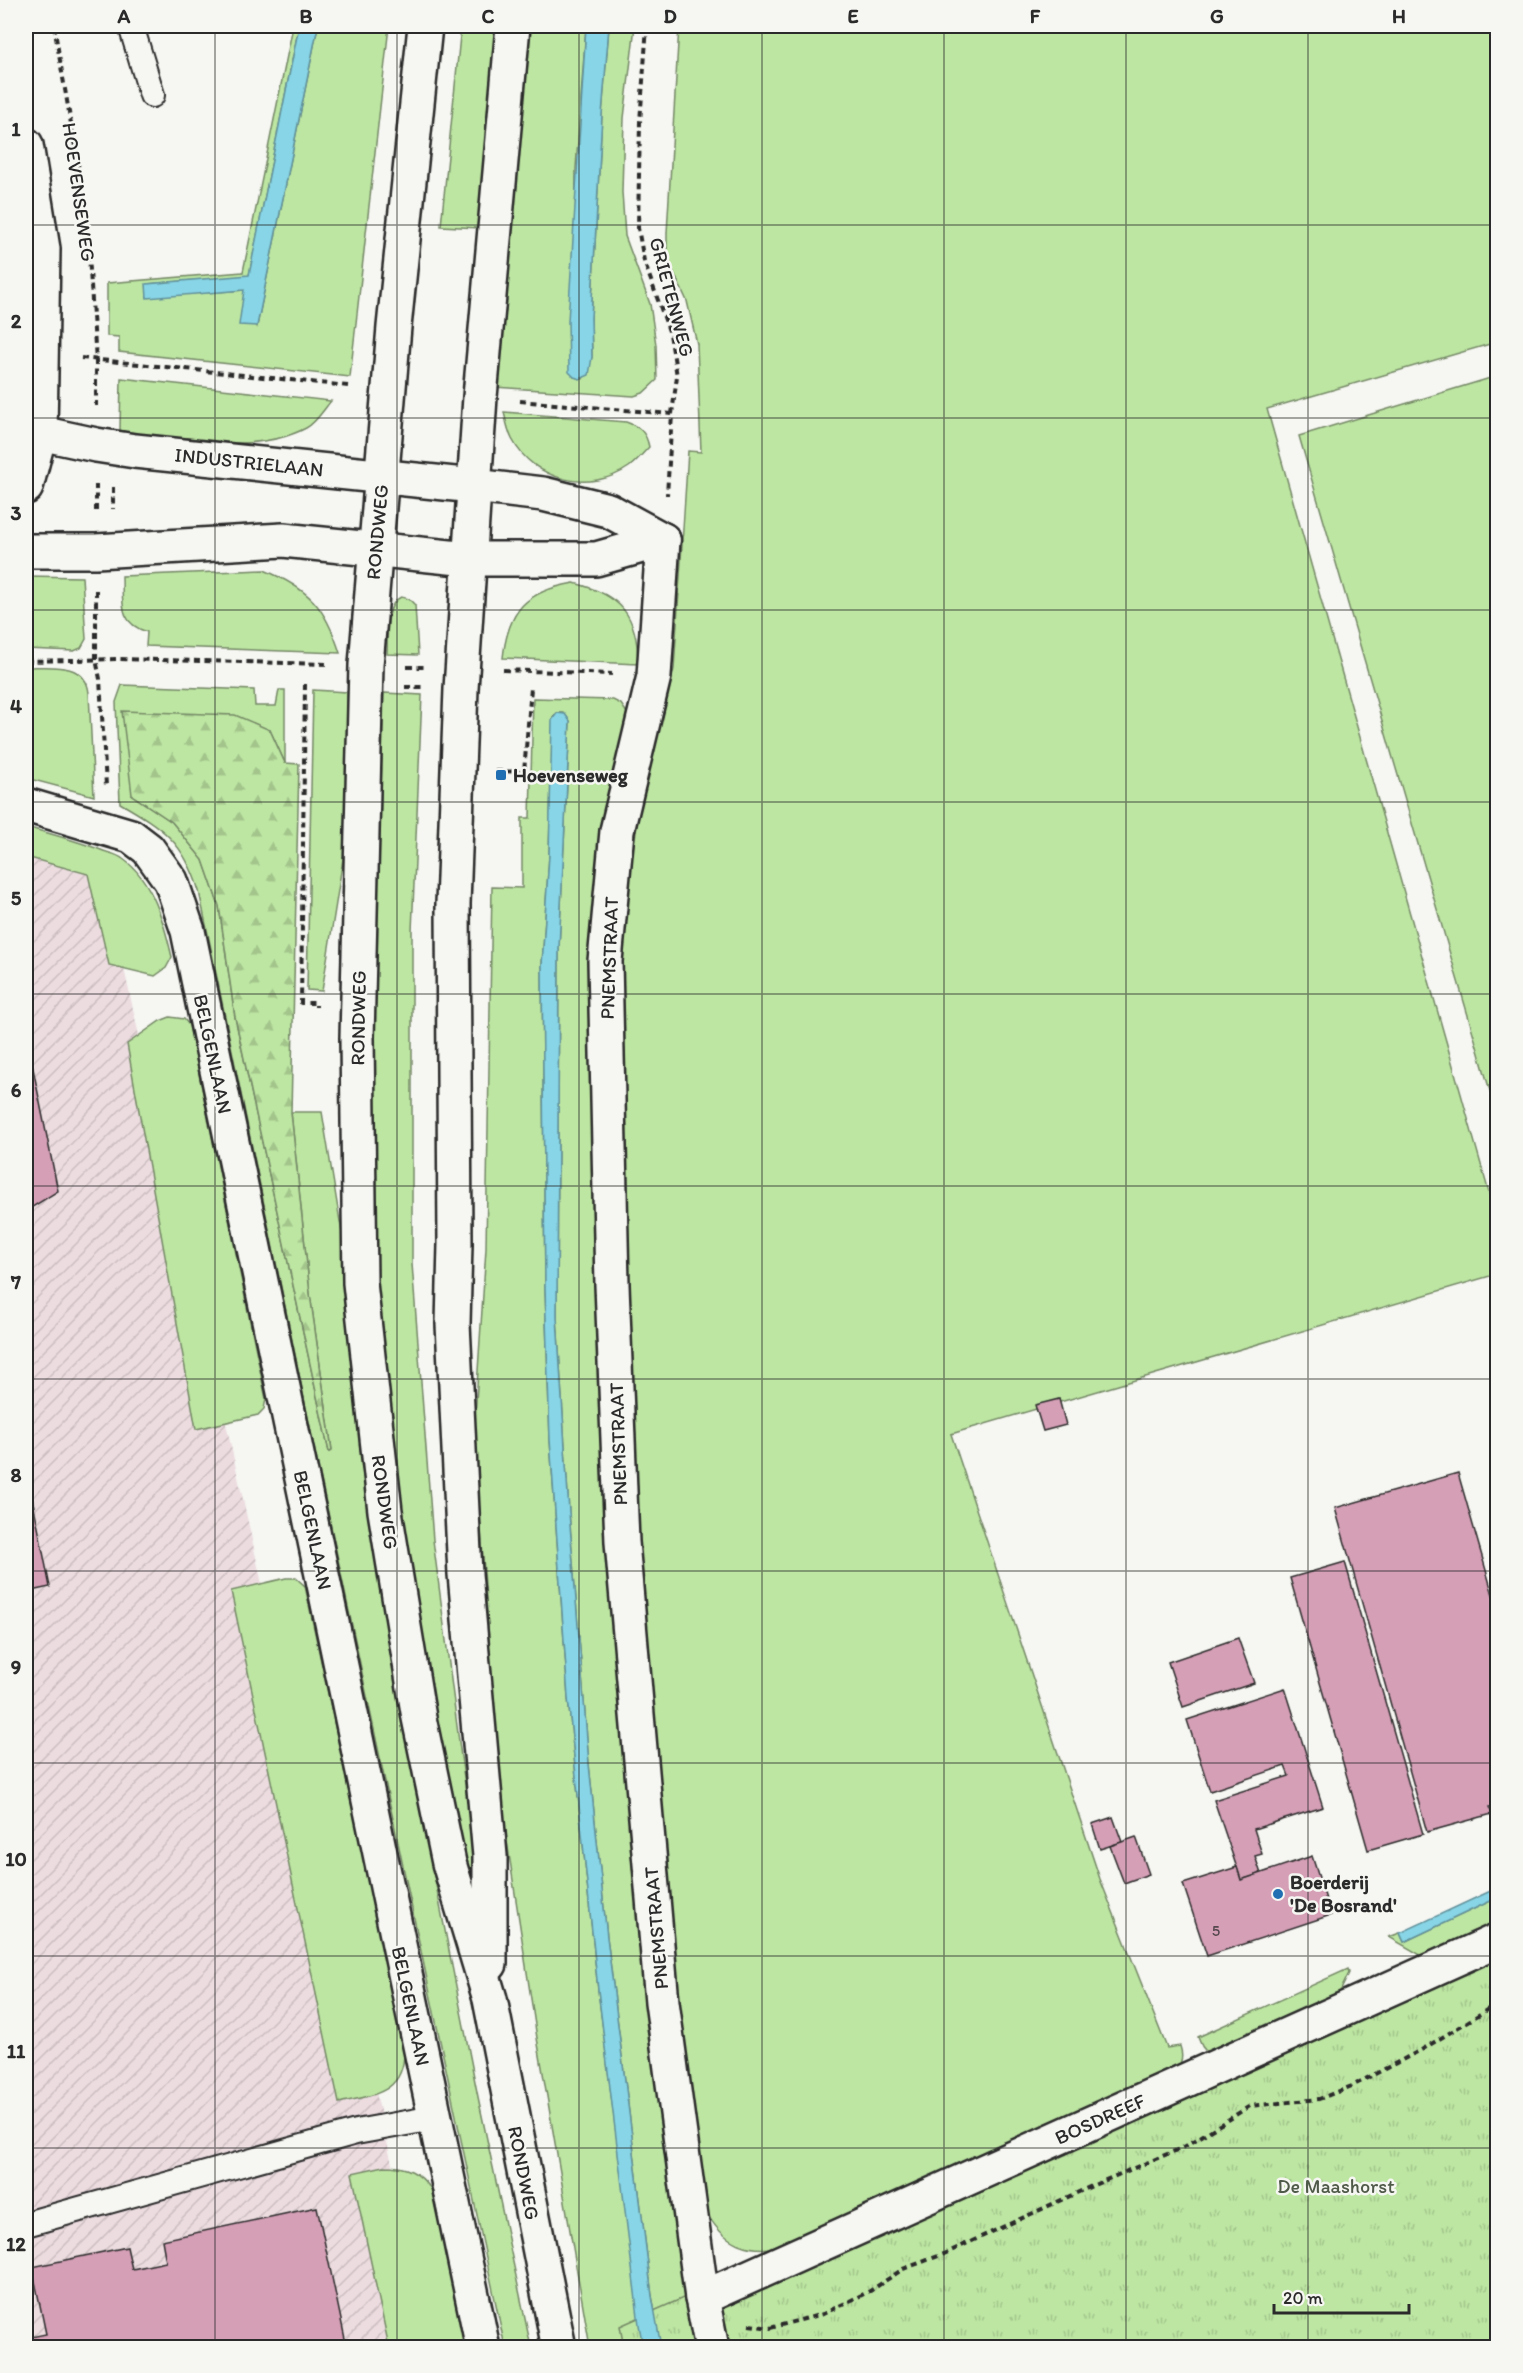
<svg xmlns="http://www.w3.org/2000/svg" width="1523" height="2373" viewBox="0 0 1523 2373" font-family="Itim,sans-serif">
<defs>
<pattern id="industrial-furrows" width="10" height="10" patternUnits="userSpaceOnUse" patternTransform="scale(1.5)"><rect width="10" height="10" fill="#ecdce0"/><path d="M-1 1l2-2M0 10L10 0M9 11l2-2" fill="none" stroke="#cbbdc0"/></pattern>
<pattern id="forest-firs" width="22" height="20" patternUnits="userSpaceOnUse" patternTransform="scale(1.5)"><rect width="22" height="20" fill="#bde6a2"/><path d="M5 1l3.5 6h-7zM16 11l3.5 6h-7z" fill="#a3c58c"/></pattern>
<pattern id="park-tufts" width="24" height="20" patternUnits="userSpaceOnUse" patternTransform="scale(1.5)"><rect width="24" height="20" fill="#bde6a2"/><path d="M3 7l-1-3M5 7V3M7 7l1-3M15 17l-1-3M17 17v-4M19 17l1-3" fill="none" stroke="#a3c58c"/></pattern>
</defs>
<rect width="100%" height="100%" fill="#f6f6f2"/>
<filter id="ink" filterUnits="userSpaceOnUse"><feTurbulence type="fractalNoise" baseFrequency=".0167" numOctaves="2"/><feDisplacementMap in="SourceGraphic" scale="12" xChannelSelector="R" yChannelSelector="G"/><feConvolveMatrix kernelMatrix="1 2 1 2 8 2 1 2 1" color-interpolation-filters="sRGB"/></filter>
<g filter="url(#ink)">
<path fill="url(#industrial-furrows)" d="M 26,843 L 101,866 L 433,2347 L 26,2347 Z"/>
<g fill="#bde6a2" stroke="#748866" stroke-width="1.5">
<path d="M 293,26 L 299,26 L 249,276 L 147,284 L 147,297 L 245,290 L 257,326 L 318,26 L 389,26 L 350,377 L 119,352 L 119,337 L 107,336 L 107,283 L 243,272 Z"/>
<path d="M 461,26 L 499,26 L 479,228 L 441,226 Z"/>
<path d="M 531,26 L 586,26 L 576,168 L 574,377 L 583,379 L 592,357 L 591,318 L 602,115 L 609,26 L 635,26 L 624,118 L 622,192 L 625,236 L 650,304 L 656,345 L 657,380 L 643,393 L 634,396 L 494,387 Z"/>
<path d="M 679,26 L 1497,26 L 1497,342 L 1267,409 L 1497,1221 L 1497,1274 L 951,1434 L 1100,1879 L 1167,2048 L 1180,2046 C 1183,2055 1182,2061 1178,2069 L 786,2246 C 748,2254 723,2244 705,2210 L 683,2040 L 653,1760 L 634,1483 L 624,1174 L 621,962 L 629,873 L 640,808 L 674,669 L 688,451 L 701,452 L 697,344 L 687,301 L 667,258 L 667,233 Z"/>
<path d="M 1497,376 L 1498,376 L 1497,1115 L 1299,436 Z"/>
<path d="M 121,378 L 331,401 C 324,409 316,423 306,428 C 253,456 177,438 120,431 Z"/>
<path d="M 504,412 L 626,422 C 640,427 646,432 649,447 C 643,453 636,462 629,467 C 590,494 534,481 512,439 C 508,431 506,421 504,412 Z"/>
<path d="M 264,570 C 309,589 325,606 340,653 L 146,646 L 147,632 C 118,623 123,602 122,576 Z"/>
<path d="M 26,576 L 82,577 L 86,639 L 81,648 L 74,651 L 26,649 Z"/>
<path d="M 574,583 C 621,595 638,615 638,664 L 503,658 C 508,610 526,591 574,583 Z"/>
<path d="M 401,597 L 409,599 L 415,605 L 418,655 L 387,654 C 388,638 384,604 401,597 Z"/>
<path d="M 26,667 C 49,667 86,661 89,693 L 94,796 L 26,778 Z"/>
<path d="M 122,685 L 254,690 L 255,706 L 276,706 L 279,690 L 285,690 L 285,763 L 270,730 L 132,795 L 172,822 L 203,860 L 219,906 L 235,1017 L 329,1452 L 332,1450 L 310,1294 L 291,1112 L 322,1112 L 345,1252 L 361,1463 L 393,1668 L 478,2097 L 531,2347 L 505,2347 L 316,1456 L 199,891 C 184,842 163,828 120,803 L 116,702 Z"/>
<path d="M 313,690 L 347,692 L 349,821 L 322,991 L 307,990 Z"/>
<path d="M 384,693 L 422,695 L 412,931 L 412,1264 L 433,1540 L 461,1757 L 484,1914 L 474,1915 L 437,1745 L 399,1527 L 374,1256 L 372,1097 Z"/>
<path d="M 533,698 L 613,700 L 621,704 L 627,713 L 604,813 L 597,860 L 593,946 L 602,1391 L 618,1689 L 650,2011 L 695,2332 L 661,2347 L 652,2296 L 607,1937 L 589,1764 L 569,1512 L 557,1317 L 559,948 L 570,721 L 563,713 L 557,713 L 553,717 L 549,855 L 542,965 L 545,1288 L 550,1440 L 568,1698 L 598,1990 L 643,2347 L 590,2347 L 537,2038 L 500,1795 L 474,1432 L 486,1249 L 492,887 L 522,888 L 522,818 L 530,818 Z"/>
<path d="M 26,827 C 51,834 77,841 101,850 C 108,853 117,854 123,859 C 153,880 164,923 172,957 L 166,968 L 155,976 L 109,965 L 88,874 L 26,857 Z"/>
<path d="M 170,1017 L 184,1019 L 189,1025 L 266,1399 L 264,1409 L 258,1415 L 196,1429 L 127,1044 L 160,1021 Z"/>
<path d="M 286,1578 L 296,1578 L 305,1586 L 404,2050 C 405,2094 372,2095 339,2103 L 231,1591 Z"/>
<path d="M 1497,1898 L 1497,1922 L 1422,1956 L 1389,1937 L 1400,1933 L 1404,1942 Z"/>
<path d="M 1348,1969 L 1349,1973 L 1338,1996 L 1210,2054 C 1203,2050 1201,2045 1198,2037 Z"/>
<path d="M 384,2166 C 407,2166 419,2172 432,2190 L 465,2347 L 389,2347 L 352,2173 Z"/>
</g>
<path fill="url(#forest-firs)" stroke="#748866" stroke-width="1.5" d="M 122,711 L 235,715 L 270,730 L 285,763 L 299,764 L 291,1112 L 310,1294 L 332,1451 L 329,1452 L 235,1017 L 219,906 L 203,860 L 172,822 L 132,795 Z"/>
<path fill="url(#park-tufts)" stroke="#748866" stroke-width="1.5" d="M 1497,1937 L 1497,2347 L 624,2348 L 620,2326 Z"/>
<g fill="#87d5e6" stroke="#62919b" stroke-width="1.5">
<path d="M 299,26 L 318,26 L 257,326 L 239,325 L 244,290 L 147,298 L 146,284 L 249,275 Z"/>
<path d="M 586,26 L 609,26 L 602,115 L 591,318 L 592,357 L 589,375 L 580,379 L 574,377 L 569,372 L 568,321 Z"/>
<path d="M 557,713 L 565,714 L 570,721 L 559,948 L 557,1317 L 569,1512 L 589,1764 L 607,1937 L 652,2296 L 661,2347 L 643,2347 L 639,2325 L 598,1990 L 568,1698 L 550,1440 L 545,1288 L 542,965 L 549,855 L 552,720 Z"/>
<path d="M 1497,1888 L 1497,1898 L 1404,1942 L 1400,1933 Z"/>
</g>
<g fill="#d59fb6" stroke="#2b2b2b" stroke-width="1.5">
<path d="M 26,1034 L 58,1191 L 26,1211 Z"/>
<path d="M 26,1214 L 29,1229 L 29,1231 L 26,1230 Z"/>
<path d="M 1059,1399 L 1066,1425 L 1043,1431 L 1035,1405 Z"/>
<path d="M 26,1467 L 50,1587 L 26,1592 Z"/>
<path d="M 1458,1473 L 1498,1612 L 1498,1805 L 1489,1807 L 1492,1814 L 1427,1832 L 1335,1508 Z"/>
<path d="M 1345,1562 L 1423,1834 L 1368,1850 L 1290,1578 Z"/>
<path d="M 1238,1638 L 1254,1683 L 1183,1707 L 1168,1662 Z"/>
<path d="M 1285,1688 L 1323,1807 L 1254,1829 L 1262,1854 L 1255,1856 L 1261,1874 L 1241,1880 L 1214,1800 L 1289,1776 L 1285,1766 L 1210,1791 L 1187,1720 Z"/>
<path d="M 1113,1817 L 1122,1842 L 1100,1849 L 1092,1824 Z"/>
<path d="M 1136,1837 L 1149,1874 L 1124,1883 L 1110,1846 Z"/>
<path d="M 1312,1856 L 1331,1915 L 1207,1956 L 1183,1884 L 1237,1867 L 1241,1880 Z"/>
<path d="M 317,2207 L 347,2348 L 26,2348 L 26,2338 L 46,2334 L 32,2267 L 127,2247 L 132,2269 L 166,2262 L 162,2240 Z"/>
</g>
<g fill="none" stroke-linecap="round" stroke-linejoin="round">
<defs>
<g id="lane">
<path d="M 131,26 L 152,95"/>
<path d="M 26,2224 L 356,2132 L 434,2118"/>
</g>
<g id="street">
<path d="M 474,486 L 543,494 L 608,510 L 663,540"/>
<path d="M 663,540 L 654,676 L 617,831 L 605,961 L 612,1285 L 622,1542 L 662,2002 L 702,2298 L 712,2348"/>
<path d="M 469,559 L 596,559 L 663,540"/>
<path d="M 26,805 L 131,836 L 148,849 L 171,881 L 188,931 L 483,2348"/>
<path d="M 702,2298 L 1498,1940"/>
</g>
<g id="secondary">
<path d="M 26,145 L 43,249 L 40,433 L 26,487"/>
<path d="M 26,430 L 96,445 L 135,451 L 474,486"/>
<path d="M 26,551 L 96,551 L 283,540 L 469,559"/>
</g>
<g id="primary">
<path d="M 425,26 L 394,327 L 366,665 L 357,1038 L 360,1283 L 385,1511 L 419,1718 L 449,1863 L 490,1999 L 559,2348"/>
<path d="M 490,1964 L 490,1856 L 465,1574 L 453,1324 L 455,1244 L 453,904 L 461,689 L 480,397 L 513,26"/>
</g>
</defs>
<use href="#lane" stroke="#2b2b2b" stroke-width="28"/>
<use href="#street" stroke="#2b2b2b" stroke-width="38"/>
<use href="#secondary" stroke="#2b2b2b" stroke-width="38"/>
<use href="#primary" stroke="#2b2b2b" stroke-width="38"/>
<g stroke="#2b2b2b" stroke-width="4" stroke-dasharray="6 4.5" stroke-linecap="butt">
<path d="M 54,26 L 86,210 L 96,361 L 96,406"/>
<path d="M 647,26 L 640,122 L 638,228 L 644,261 L 670,334 L 677,376 L 672,414 L 667,495"/>
<path d="M 81,358 L 348,386"/>
<path d="M 520,401 L 672,414"/>
<path d="M 113,487 L 113,509"/>
<path d="M 96,511 L 96,485"/>
<path d="M 96,590 L 96,659 L 100,679 L 106,786"/>
<path d="M 26,661 L 120,659 L 328,664"/>
<path d="M 407,667 L 424,667"/>
<path d="M 503,670 L 612,674"/>
<path d="M 305,684 L 301,1003 L 316,1003 L 316,1007"/>
<path d="M 405,687 L 422,687"/>
<path d="M 496,771 L 524,772 L 531,688"/>
<path d="M 749,2325 L 770,2328 L 823,2314 L 870,2291 L 903,2269 L 944,2254 L 1094,2185 L 1184,2147 L 1250,2106 L 1319,2099 L 1352,2086 L 1423,2049 L 1498,2003"/>
</g>
<use href="#lane" stroke="#f6f6f2" stroke-width="24"/>
<use href="#street" stroke="#f6f6f2" stroke-width="33"/>
<use href="#secondary" stroke="#f6f6f2" stroke-width="33"/>
<use href="#primary" stroke="#f6f6f2" stroke-width="33"/>
</g>
</g>
<path fill="none" stroke="#2b2b2b" stroke-width="1.5" stroke-opacity="0.55" d="M 215,26 L 215,2348M 397,26 L 397,2348M 579,26 L 579,2348M 762,26 L 762,2348M 944,26 L 944,2348M 1126,26 L 1126,2348M 1308,26 L 1308,2348M 26,225 L 1498,225M 26,418 L 1498,418M 26,610 L 1498,610M 26,802 L 1498,802M 26,994 L 1498,994M 26,1186 L 1498,1186M 26,1379 L 1498,1379M 26,1571 L 1498,1571M 26,1763 L 1498,1763M 26,1956 L 1498,1956M 26,2148 L 1498,2148"/>
<g fill="#1f6fb2" stroke="#f6f6f2" stroke-width="2">
<rect x="495" y="769" width="12" height="12" rx="3"/>
<circle cx="1278" cy="1894" r="6"/>
</g>
<g text-anchor="middle" dominant-baseline="central" stroke-width="5" stroke-linejoin="round" paint-order="stroke">
<g font-size="16" fill="#56484e">
<text x="1216" y="1930">5</text>
</g>
<g font-size="20" fill="#2b2b2b" stroke="#f6f6f2">
<text transform="translate(79 192) rotate(82)">HOEVENSEWEG</text>
<text transform="translate(672 297) rotate(75)">GRIETENWEG</text>
<text transform="translate(249 462) rotate(6)">INDUSTRIELAAN</text>
<text transform="translate(377 532) rotate(-85)">RONDWEG</text>
<text transform="translate(609 958) rotate(-88)">PNEMSTRAAT</text>
<text transform="translate(358 1018) rotate(-89)">RONDWEG</text>
<text transform="translate(213 1054) rotate(78)">BELGENLAAN</text>
<text transform="translate(618 1444) rotate(-92)">PNEMSTRAAT</text>
<text transform="translate(385 1502) rotate(82)">RONDWEG</text>
<text transform="translate(313 1530) rotate(78)">BELGENLAAN</text>
<text transform="translate(656 1928) rotate(-95)">PNEMSTRAAT</text>
<text transform="translate(411 2006) rotate(78)">BELGENLAAN</text>
<text transform="translate(1100 2119) rotate(-24)">BOSDREEF</text>
<text transform="translate(524 2173) rotate(79)">RONDWEG</text>
</g>
<g font-size="20" font-weight="bold" fill="#2b2b2b" stroke="#f6f6f2" text-anchor="start">
<text x="513" y="775">Hoevenseweg</text>
<text x="1290" y="1882">Boerderij<tspan x="1290" dy="23">'De Bosrand'</tspan></text>
</g>
<g font-size="20" fill="#505a49" stroke="#f6f6f2">
<text x="1336" y="2186">De Maashorst</text>
</g>
</g>
<rect width="1523" height="2373" fill="none" stroke="#f6f6f2" stroke-width="66"/>
<path d="M1274 2304v9h135v-9" fill="none" stroke="#2b2b2b" stroke-width="3"/>
<text x="1283" y="2304" font-size="18" fill="#2b2b2b" stroke="#f6f6f2" stroke-width="4.5" paint-order="stroke">20 m</text>
<rect x="33" y="33" width="1457" height="2307" fill="none" stroke="#2b2b2b" stroke-width="2"/>
<g font-size="20" text-anchor="middle" font-weight="bold" fill="#2b2b2b">
<text x="124" y="23">A</text>
<text x="306" y="23">B</text>
<text x="488" y="23">C</text>
<text x="670" y="23">D</text>
<text x="853" y="23">E</text>
<text x="1035" y="23">F</text>
<text x="1217" y="23">G</text>
<text x="1399" y="23">H</text>
<text x="16" y="136">1</text>
<text x="16" y="328">2</text>
<text x="16" y="520">3</text>
<text x="16" y="713">4</text>
<text x="16" y="905">5</text>
<text x="16" y="1097">6</text>
<text x="16" y="1289">7</text>
<text x="16" y="1482">8</text>
<text x="16" y="1674">9</text>
<text x="16" y="1866">10</text>
<text x="16" y="2058">11</text>
<text x="16" y="2251">12</text>
</g>
</svg>
